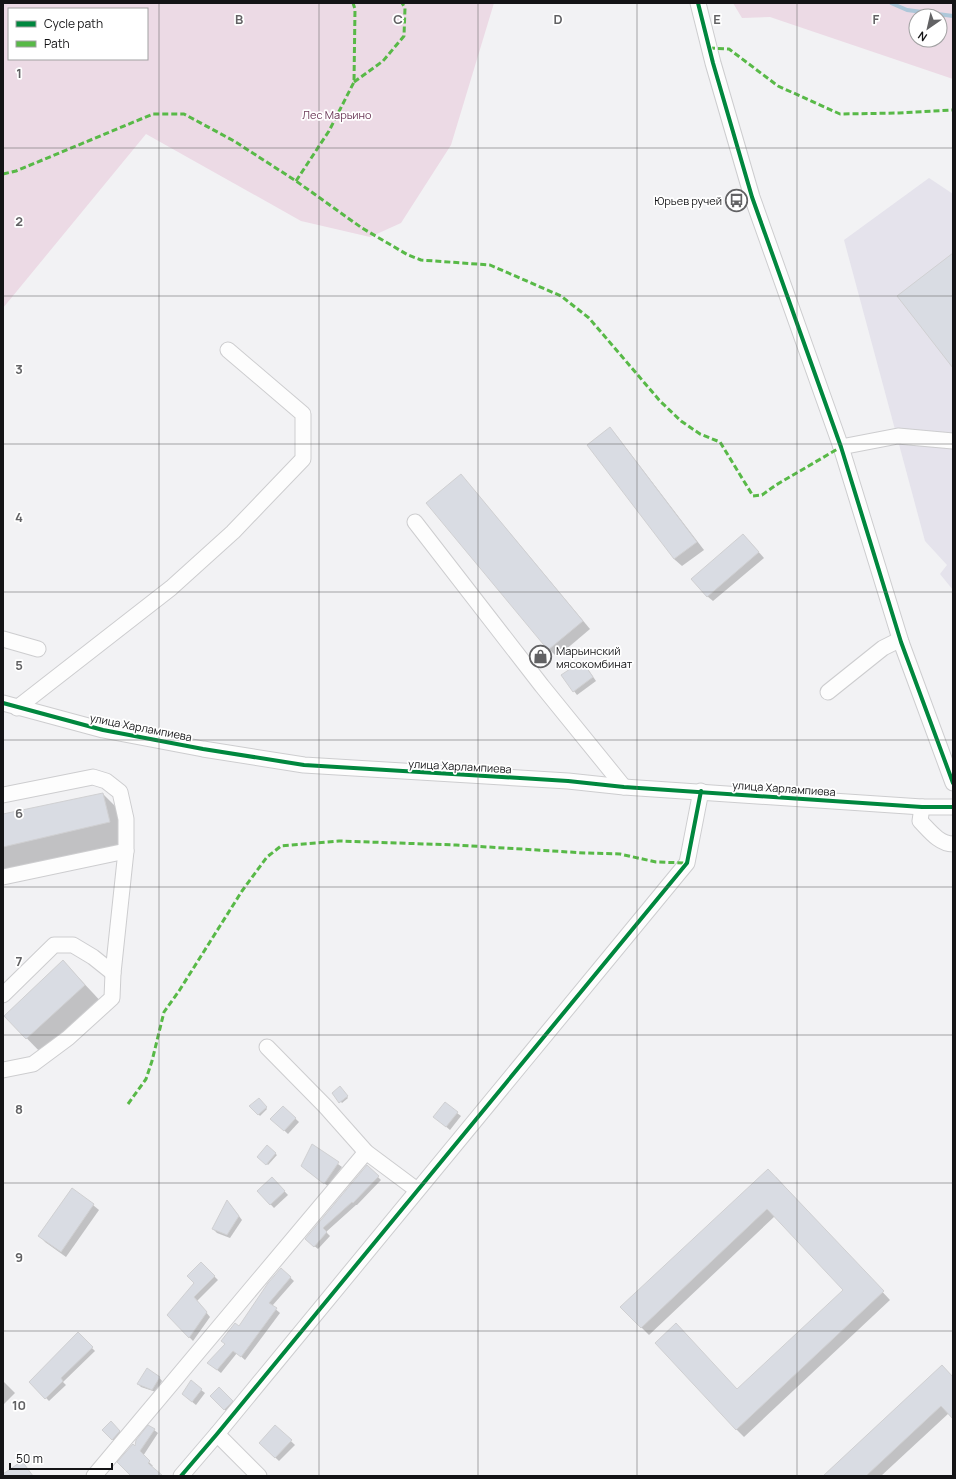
<svg xmlns="http://www.w3.org/2000/svg" width="956" height="1479" viewBox="0 0 956 1479" font-family="Manrope,sans-serif">
<rect width="100%" height="100%" fill="#f2f2f4"/>
<path fill="#e5e3ec" d="M 929,178 L 953,194 L 953,590 L 940,574 L 947,565 L 925,541 L 844,240 Z"/>
<g fill="#ecdae5" fill-rule="evenodd">
<path d="M 3,3 L 494,3 L 451,145 L 401,223 L 370,237 L 301,221 L 146,134 L 3,308 ZM 9,9 L 147,9 L 147,59 L 9,59 Z"/>
<path d="M 733,3 L 953,3 L 953,79 L 770,17 L 742,18 ZM 916,16 L 940,16 L 940,40 L 916,40 Z"/>
</g>
<g fill="#0003">
<path d="M 610,428 L 617,436 L 704,550 L 682,566 L 674,559 Z"/>
<path d="M 468,483 L 590,629 L 557,657 L 549,649 Z"/>
<path d="M 749,541 L 764,558 L 713,601 L 707,596 Z"/>
<path d="M 585,665 L 596,681 L 577,695 L 574,691 Z"/>
<path d="M 103,794 L 124,815 L 131,843 L 3,872 L 3,815 Z"/>
<path d="M 63,961 L 106,1007 L 48,1060 L 5,1016 Z"/>
<path d="M 340,1088 L 348,1098 L 342,1103 L 333,1093 Z"/>
<path d="M 259,1099 L 267,1109 L 260,1116 L 251,1106 Z"/>
<path d="M 283,1107 L 299,1122 L 288,1134 L 272,1119 Z"/>
<path d="M 457,1113 L 461,1116 L 450,1130 L 438,1120 Z"/>
<path d="M 312,1145 L 342,1167 L 328,1186 L 306,1170 Z"/>
<path d="M 267,1147 L 277,1155 L 268,1165 L 259,1157 Z"/>
<path d="M 367,1166 L 381,1180 L 357,1205 L 356,1205 L 326,1232 L 330,1236 L 318,1249 L 306,1239 Z"/>
<path d="M 776,1177 L 890,1300 L 744,1437 L 736,1429 L 738,1390 L 844,1290 L 775,1216 L 649,1335 L 641,1327 Z"/>
<path d="M 272,1178 L 288,1195 L 274,1208 L 258,1191 Z"/>
<path d="M 230,1204 L 242,1220 L 230,1238 L 217,1233 L 213,1229 Z"/>
<path d="M 93,1205 L 99,1210 L 66,1257 L 45,1242 L 40,1236 Z"/>
<path d="M 201,1263 L 218,1280 L 197,1301 L 210,1317 L 193,1341 L 168,1315 L 196,1283 Z"/>
<path d="M 281,1269 L 294,1281 L 272,1306 L 280,1313 L 245,1360 L 237,1353 L 221,1373 L 212,1366 Z"/>
<path d="M 78,1334 L 95,1351 L 63,1382 L 66,1385 L 49,1401 L 30,1382 Z"/>
<path d="M 159,1377 L 162,1381 L 156,1392 L 141,1387 L 138,1384 Z"/>
<path d="M 953,1377 L 953,1417 L 949,1413 L 881,1476 L 825,1476 Z"/>
<path d="M 3,1381 L 15,1393 L 3,1405 Z"/>
<path d="M 191,1382 L 205,1393 L 196,1405 L 186,1397 Z"/>
<path d="M 219,1389 L 235,1405 L 228,1413 L 212,1396 Z"/>
<path d="M 111,1423 L 121,1433 L 114,1441 L 104,1430 Z"/>
<path d="M 275,1426 L 295,1445 L 279,1461 L 260,1443 Z"/>
<path d="M 154,1430 L 158,1433 L 143,1456 L 153,1466 L 151,1467 L 162,1476 L 132,1476 L 136,1448 Z"/>
</g>
<g fill="none" stroke-linecap="round" stroke-linejoin="round">
<path stroke="#adc7d9" stroke-width="4" d="M 891,3 L 907,10 L 953,16"/>
</g>
<g fill="#d9dce3" stroke="#d0d0d2">
<path d="M 953,253 L 953,368 L 897,296 Z"/>
<path d="M 610,427 L 697,542 L 674,559 L 587,445 Z"/>
<path d="M 461,474 L 583,621 L 548,650 L 426,503 Z"/>
<path d="M 743,534 L 759,552 L 707,597 L 691,579 Z"/>
<path d="M 582,661 L 593,677 L 573,692 L 561,675 Z"/>
<path d="M 103,793 L 110,822 L 3,847 L 3,814 Z"/>
<path d="M 63,960 L 85,985 L 26,1039 L 4,1016 Z"/>
<path d="M 340,1086 L 348,1096 L 339,1103 L 332,1093 Z"/>
<path d="M 259,1098 L 267,1107 L 258,1115 L 249,1106 Z"/>
<path d="M 445,1102 L 458,1112 L 446,1127 L 433,1117 Z"/>
<path d="M 283,1106 L 296,1118 L 284,1131 L 270,1119 Z"/>
<path d="M 312,1144 L 339,1162 L 324,1184 L 301,1166 Z"/>
<path d="M 267,1145 L 276,1153 L 266,1165 L 257,1157 Z"/>
<path d="M 367,1165 L 379,1176 L 353,1203 L 352,1202 L 323,1228 L 327,1232 L 314,1247 L 305,1239 Z"/>
<path d="M 768,1169 L 884,1291 L 736,1430 L 655,1343 L 676,1323 L 737,1389 L 843,1290 L 767,1209 L 641,1328 L 620,1307 Z"/>
<path d="M 272,1177 L 285,1191 L 270,1205 L 257,1191 Z"/>
<path d="M 72,1188 L 94,1204 L 61,1252 L 38,1236 Z"/>
<path d="M 227,1200 L 239,1216 L 227,1235 L 212,1229 Z"/>
<path d="M 201,1262 L 215,1276 L 194,1297 L 207,1312 L 189,1338 L 167,1315 L 194,1283 L 187,1276 Z"/>
<path d="M 281,1268 L 291,1277 L 269,1303 L 277,1308 L 241,1357 L 233,1351 L 217,1370 L 207,1363 L 225,1344 L 221,1341 L 235,1323 L 239,1326 L 268,1283 Z"/>
<path d="M 78,1332 L 93,1347 L 61,1378 L 63,1381 L 45,1399 L 29,1382 Z"/>
<path d="M 942,1365 L 953,1377 L 953,1419 L 941,1406 L 866,1476 L 823,1476 Z"/>
<path d="M 147,1368 L 160,1377 L 152,1390 L 137,1384 Z"/>
<path d="M 191,1380 L 202,1389 L 192,1402 L 182,1394 Z"/>
<path d="M 219,1387 L 233,1401 L 224,1410 L 210,1396 Z"/>
<path d="M 111,1421 L 120,1431 L 112,1440 L 102,1430 Z"/>
<path d="M 148,1425 L 155,1429 L 140,1451 L 150,1461 L 148,1463 L 163,1476 L 131,1476 L 117,1462 L 133,1444 L 135,1446 L 136,1440 Z"/>
<path d="M 275,1425 L 292,1440 L 275,1458 L 259,1443 Z"/>
<path d="M 22,1461 L 33,1476 L 3,1476 L 3,1474 Z"/>
</g>
<g fill="none" stroke-linecap="round" stroke-linejoin="round">
<defs>
<g id="minor">
<path d="M 698,3 L 713,63 L 752,197 L 841,447 L 901,642 L 953,783"/>
<path d="M 841,447 L 898,436 L 953,441"/>
<path d="M 415,522 L 542,686 L 624,787"/>
<path d="M 3,639 L 38,649"/>
<path d="M 828,692 L 883,648 L 897,641 L 901,642"/>
<path d="M 3,703 L 103,730 L 203,749 L 304,765 L 568,781 L 624,787 L 922,807 L 953,807"/>
<path d="M 17,708 L 171,588 L 233,532 L 303,459 L 303,414 L 228,350"/>
<path d="M 3,795 L 93,777 L 106,781 L 120,792 L 126,819 L 126,851 L 113,973 L 112,998 L 68,1038 L 33,1064 L 3,1070"/>
<path d="M 922,807 L 920,821 C 929,830 939,844 953,844"/>
<path d="M 3,877 L 126,851"/>
<path d="M 3,995 L 54,945 L 73,945 L 93,957 L 113,973"/>
<path d="M 267,1047 L 326,1107 L 366,1152 L 417,1190"/>
<path d="M 217,1434 L 259,1476"/>
<path d="M 94,1476 L 366,1152"/>
<path d="M 181,1476 L 217,1434 L 687,863 L 701,791"/>
</g>
</defs>
<use href="#minor" stroke="#cdcdcf" stroke-width="17"/>
<use href="#minor" stroke="#fdfdfd" stroke-width="15"/>
<g stroke="#58b947" stroke-width="3" stroke-dasharray="6 3" stroke-linecap="butt">
<path d="M 709,48 L 729,49 L 778,86 L 840,114 L 899,113 L 953,110"/>
<path d="M 354,82 L 383,61 L 404,36 L 405,8 L 402,3"/>
<path d="M 3,174 L 16,171 L 153,114 L 184,114 L 234,141 L 296,181 L 362,228 L 408,255 L 421,260 L 490,265 L 561,296 L 589,318 L 660,401 L 681,421 L 700,434 L 720,442 L 753,496 L 762,495 L 776,485 L 841,447"/>
<path d="M 296,181 L 329,131 L 354,82 L 355,9 L 353,3"/>
<path d="M 128,1104 L 146,1079 L 152,1061 L 164,1012 L 179,991 L 242,891 L 267,857 L 281,846 L 339,841 L 456,845 L 585,853 L 620,854 L 656,862 L 687,863"/>
</g>
<defs>
<g id="cycleway">
<path d="M 698,3 L 713,63 L 752,197 L 841,447 L 901,642 L 953,783"/>
<path d="M 3,703 L 103,730 L 203,749 L 304,765 L 568,781 L 624,787 L 922,807 L 953,807"/>
<path d="M 181,1476 L 217,1434 L 687,863 L 701,791"/>
</g>
</defs>
<use href="#cycleway" stroke="#fff" stroke-width="6"/>
<use href="#cycleway" stroke="#00873e" stroke-width="4"/>
</g>
<path fill="none" stroke="#626264" stroke-width="1" stroke-opacity="0.55" d="M 159,3 L 159,1476M 319,3 L 319,1476M 478,3 L 478,1476M 637,3 L 637,1476M 797,3 L 797,1476M 3,148 L 953,148M 3,296 L 953,296M 3,444 L 953,444M 3,592 L 953,592M 3,740 L 953,740M 3,887 L 953,887M 3,1035 L 953,1035M 3,1183 L 953,1183M 3,1331 L 953,1331"/>
<defs>
<symbol id="bus-ring" viewBox="-11 -11 22 22"><circle r="9.5" fill="#fff" stroke="#626264" stroke-width="1.5"/><path d="M-5-6H5V4H4V6H2V4H-2V6H-4V4H-5ZM-3.5-4V0h7V-4ZM-3.5 1.2v1.5H-2V1.2ZM2 1.2v1.5H3.5V1.2Z" fill="#626264"/></symbol>
<symbol id="shop-ring" viewBox="-11 -11 22 22"><circle r="9.5" fill="#fff" stroke="#626264" stroke-width="1.5"/><path d="M-5-2.5h2.3a2.7 3.5 0 0 1 5.4 0H5L5.5 6h-11ZM-1.5-2.5h3a1.5 2.3 0 0 0-3 0Z" fill="#626264"/></symbol>
</defs>
<g fill-rule="evenodd">
<use href="#bus-ring" x="724" y="188" width="25" height="25"/>
<use href="#shop-ring" x="528" y="644" width="25" height="25"/>
</g>
<g text-anchor="middle" dominant-baseline="central" stroke-width="3.5" stroke-linejoin="round" paint-order="stroke">
<g font-size="11" fill="#6a3756" stroke="#fff">
<text x="337" y="114">Лес Марьино</text>
</g>
<g font-size="11" fill="#141416" stroke="#fff" text-anchor="end">
<text x="722" y="200">Юрьев ручей</text>
<text x="556" y="650" text-anchor="start">Марьинский<tspan x="556" dy="13">мясокомбинат</tspan></text>
</g>
<g font-size="11" fill="#141416" stroke="#fff">
<text transform="translate(141 727) rotate(11)">улица Харлампиева</text>
<text transform="translate(460 766) rotate(3)">улица Харлампиева</text>
<text transform="translate(784 788) rotate(4)">улица Харлампиева</text>
</g>
</g>
<g font-size="13" text-anchor="middle" font-weight="bold" fill="#626264" stroke="#fff" stroke-width="3.5" stroke-linejoin="round" paint-order="stroke">
<text x="239" y="24">B</text>
<text x="398" y="24">C</text>
<text x="558" y="24">D</text>
<text x="717" y="24">E</text>
<text x="876" y="24">F</text>
<text x="19" y="78">1</text>
<text x="19" y="226">2</text>
<text x="19" y="374">3</text>
<text x="19" y="522">4</text>
<text x="19" y="670">5</text>
<text x="19" y="818">6</text>
<text x="19" y="966">7</text>
<text x="19" y="1114">8</text>
<text x="19" y="1262">9</text>
<text x="19" y="1410">10</text>
</g>
<rect width="956" height="1479" fill="none" stroke="#141416" stroke-width="8"/>
<rect x="8" y="8" width="140" height="52" fill="#ffffff" stroke="#a1a1a2"/>
<rect x="16" y="21" width="20" height="6" fill="#00873e" stroke="#a1a1a2"/>
<text x="44" y="28" font-size="12" fill="#141416">Cycle path</text>
<rect x="16" y="41" width="20" height="6" fill="#58b947" stroke="#a1a1a2"/>
<text x="44" y="48" font-size="12" fill="#141416">Path</text>
<g transform="translate(928 28) rotate(214)"><circle r="19" fill="#ffffff" stroke="#a1a1a2"/>
<path d="M0-3L7 15L0 10L-7 15Z" fill="#626264"/>
<text y="-6" font-size="11" font-weight="bold" text-anchor="middle" fill="#141416">N</text>
</g>
<path d="M10 1463v6h102v-6" fill="none" stroke="#141416" stroke-width="2"/>
<text x="16" y="1463" font-size="12" fill="#141416" stroke="#ffffff" stroke-width="3" paint-order="stroke">50 m</text>
</svg>
